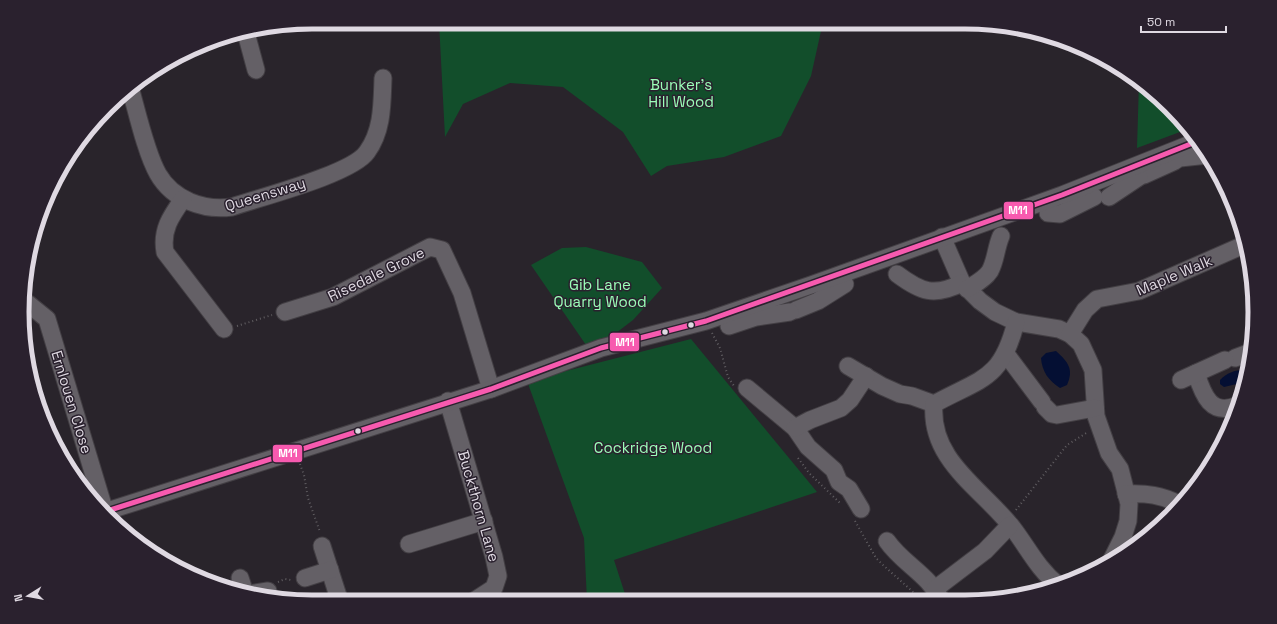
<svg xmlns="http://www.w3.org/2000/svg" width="1277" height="624" viewBox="0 0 1277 624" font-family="'Space Grotesk',sans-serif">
<rect width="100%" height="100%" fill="#29242b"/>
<g fill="#124e2b">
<path d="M 439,22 L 823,22 L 811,76 L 781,136 L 724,157 L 667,166 L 651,176 L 623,132 L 563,87 L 510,83 L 463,104 L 445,137 Z"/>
<path d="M 1139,82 L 1170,107 L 1188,129 L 1137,148 Z"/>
<path d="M 586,247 L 642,262 L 662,288 L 633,320 L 612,336 L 586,345 L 531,265 L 562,248 Z"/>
<path d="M 691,339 L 817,492 L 614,560 L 625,594 L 649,601 L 587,601 L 584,538 L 527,381 Z"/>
</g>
<g fill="#040f33">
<path d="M 1056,351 C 1068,362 1074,369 1067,385 L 1060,388 C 1049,381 1042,372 1041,358 L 1046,353 Z"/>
<path d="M 1244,370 L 1246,371 L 1245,382 L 1224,387 L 1220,384 L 1220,380 C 1227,373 1234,370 1244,370 Z"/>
</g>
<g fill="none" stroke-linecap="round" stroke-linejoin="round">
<defs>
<g id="minor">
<path d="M 246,33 L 256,70"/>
<path d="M 130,87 C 137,112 146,153 158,174 C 173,200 204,211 232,207 C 261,197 352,174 367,152 C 383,130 382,103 383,78"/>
<path d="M 1180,158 L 1208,155"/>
<path d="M 1144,175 L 1175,161"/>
<path d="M 1109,197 L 1139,177"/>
<path d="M 183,199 C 171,216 161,230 165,252 L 224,329"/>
<path d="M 1048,213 L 1060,214 L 1094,197"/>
<path d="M 942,237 L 962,283 L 980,301 L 995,312 L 1016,322 L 1059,329 L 1070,334 L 1081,344 L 1093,370 L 1096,416 L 1109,453 L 1120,469 L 1129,504 L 1128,521 L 1123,537 L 1112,559"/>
<path d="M 897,274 C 921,292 934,297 962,283"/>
<path d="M 967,289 C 975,284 985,279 990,271 C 996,260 996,247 1001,236"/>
<path d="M 26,302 L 47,319 L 105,512"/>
<path d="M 796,310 L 818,301 L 845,284"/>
<path d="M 285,312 L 333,297 L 430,247 L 442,250 L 462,293 L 491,389"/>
<path d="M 729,326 L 756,317 L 790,312"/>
<path d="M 1070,334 L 1085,310 L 1097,299 L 1139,291 L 1246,244"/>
<path d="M 1006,354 L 1042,402"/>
<path d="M 1235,358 L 1251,352"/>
<path d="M 848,366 L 882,386 L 900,394 L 912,396 L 934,404 C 981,378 1001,381 1016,322"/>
<path d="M 1196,373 C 1203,395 1211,417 1238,405"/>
<path d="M 1181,380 L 1225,360"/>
<path d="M 747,388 L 795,428 L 808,447 L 834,470 L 839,482 L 849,489 L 861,509"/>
<path d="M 448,401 L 494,557 L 498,576 L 494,588 L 474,601"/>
<path d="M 934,404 C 929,462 985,490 1015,531 C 1029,550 1039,570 1058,585"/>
<path d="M 1045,407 L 1052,414 L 1057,415 L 1095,408"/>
<path d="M 795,428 L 810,420 L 841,408 L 850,400 L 866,376"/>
<path d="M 1126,494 C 1147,493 1161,495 1179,504"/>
<path d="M 104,512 L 491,389 L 601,348 L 706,321 L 811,285 L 1062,195 L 1198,141"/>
<path d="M 887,541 C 902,563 929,575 941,600"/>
<path d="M 409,544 L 484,521"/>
<path d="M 322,546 L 340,602"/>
<path d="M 240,578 L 245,593"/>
<path d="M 305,578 L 330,570"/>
<path d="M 935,589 L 985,551 L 1010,525"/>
<path d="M 249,594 L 268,591"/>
</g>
</defs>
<use href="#minor" stroke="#433f44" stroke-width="19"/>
<g stroke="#615e62" stroke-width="2" stroke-dasharray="1 3" stroke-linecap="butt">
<path d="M 237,326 L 272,315"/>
<path d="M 712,333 L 720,348 L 728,377 L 734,386"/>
<path d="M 798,458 L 809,473 L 841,504"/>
<path d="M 300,464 L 304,475 L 308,498 L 320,532"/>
<path d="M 1016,510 L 1067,445 L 1088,432"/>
<path d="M 855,521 L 876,558 L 883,565 L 922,600"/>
<path d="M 278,582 L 285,579 L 291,580"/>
</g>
<use href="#minor" stroke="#646066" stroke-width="17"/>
<defs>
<path id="bus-1" d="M 104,512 L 491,389 L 601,348 L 706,321 L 1062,195 L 1198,141"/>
</defs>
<use href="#bus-1" stroke="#2a212e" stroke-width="8"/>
<use href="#bus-1" stroke="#f75aaf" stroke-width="5"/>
</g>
<g fill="#dfd9e2" stroke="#2a212e" stroke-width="1.5">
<circle cx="691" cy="325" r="3.5"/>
<circle cx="665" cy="332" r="3.5"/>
<circle cx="358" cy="431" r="3.5"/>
</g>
<g text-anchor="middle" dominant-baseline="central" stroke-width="3" stroke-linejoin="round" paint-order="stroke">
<g font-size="15" fill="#9bfeb8" stroke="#2a212e">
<text x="681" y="84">Bunker's<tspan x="681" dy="17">Hill Wood</tspan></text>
<text x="600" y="284">Gib Lane<tspan x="600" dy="17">Quarry Wood</tspan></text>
<text x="653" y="447">Cockridge Wood</text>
</g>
<g font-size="15" fill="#dfd9e2" stroke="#2a212e">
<text transform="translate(265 194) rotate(-17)">Queensway</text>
<text transform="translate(376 274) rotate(-26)">Risedale Grove</text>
<text transform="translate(1174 275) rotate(-23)">Maple Walk</text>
<text transform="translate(72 402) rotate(73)">Ernlouen Close</text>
<text transform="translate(479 506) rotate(74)">Buckthorn Lane</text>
</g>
</g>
<path d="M0 0H1277V624H0ZM312 29H965A283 283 0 0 1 1248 312V312A283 283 0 0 1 965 595H312A283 283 0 0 1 29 312V312A283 283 0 0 1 312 29Z" fill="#2a212e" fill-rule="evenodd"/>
<path fill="none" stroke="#dfd9e2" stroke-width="5" d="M312 29H965A283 283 0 0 1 1248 312V312A283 283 0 0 1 965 595H312A283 283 0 0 1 29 312V312A283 283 0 0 1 312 29Z"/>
<g stroke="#2a212e" stroke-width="1.5">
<rect x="1003" y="201" width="31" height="19" rx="4" fill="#f75aaf"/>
<rect x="609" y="332" width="31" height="20" rx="4" fill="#f75aaf"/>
<rect x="272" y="444" width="31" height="19" rx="4" fill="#f75aaf"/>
</g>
<g font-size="11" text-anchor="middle" font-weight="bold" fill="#fff">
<text x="1018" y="214">M11</text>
<text x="625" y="346">M11</text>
<text x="288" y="457">M11</text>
</g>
<g transform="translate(28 596) rotate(259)" stroke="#2a212e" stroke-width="3" paint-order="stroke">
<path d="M0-3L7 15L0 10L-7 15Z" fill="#dfd9e2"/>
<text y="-6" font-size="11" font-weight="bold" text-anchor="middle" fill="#dfd9e2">N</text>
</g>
<path d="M1141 26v6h85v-6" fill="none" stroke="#dfd9e2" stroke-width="2"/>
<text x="1147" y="26" font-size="12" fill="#dfd9e2" stroke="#2a212e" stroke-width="3" paint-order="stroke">50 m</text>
</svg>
